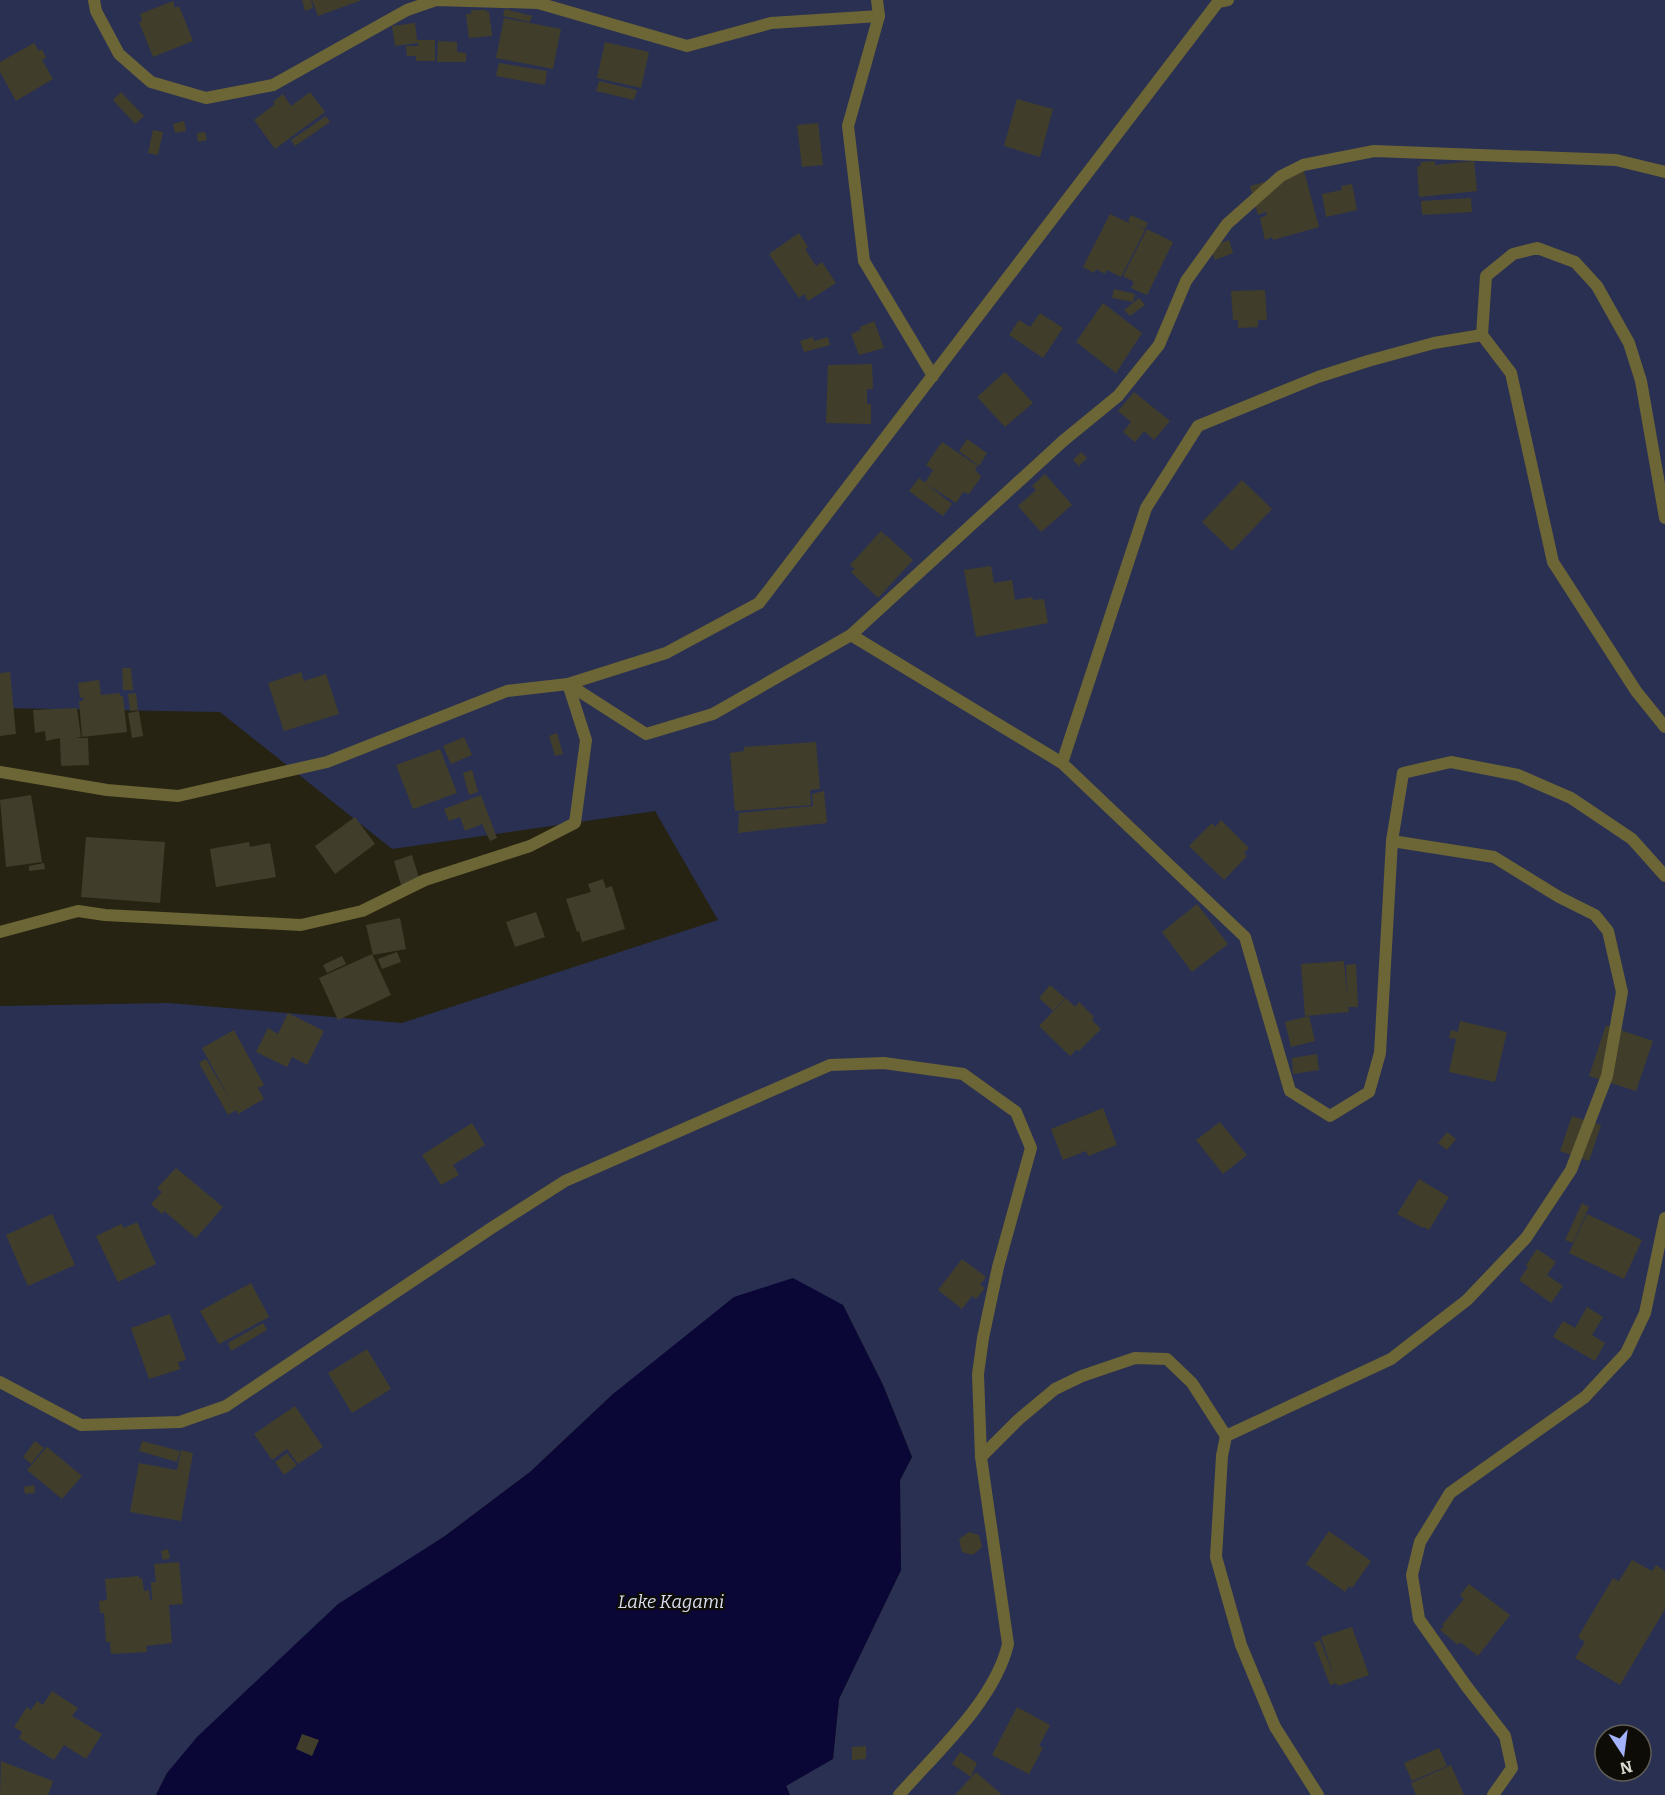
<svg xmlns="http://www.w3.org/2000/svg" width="1665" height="1795" viewBox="0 0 1665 1795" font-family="Bitter,serif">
<rect width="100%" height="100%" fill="#262312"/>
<path fill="#2a3052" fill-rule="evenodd" d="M 0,0 L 1665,0 L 1665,1795 L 790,1795 L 786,1786 L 833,1758 L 839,1699 L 901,1570 L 900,1480 L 912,1457 L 883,1385 L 843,1305 L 613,1394 L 530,1472 L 445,1536 L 167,1773 L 156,1795 L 0,1795 L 0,1006 L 170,1003 L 402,1023 L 718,920 L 655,811 L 392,849 L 220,712 L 0,708 ZM 1605,1735 L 1641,1735 L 1641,1771 L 1605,1771 Z"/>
<path fill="#0a0737" d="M 793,1278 L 843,1305 L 883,1385 L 912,1457 L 900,1480 L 901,1570 L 839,1699 L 833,1759 L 786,1786 L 790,1795 L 156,1795 L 167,1773 L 197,1737 L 338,1604 L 445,1536 L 530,1472 L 613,1394 L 734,1297 Z"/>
<g fill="#403e2b">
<path d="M 302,0 L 311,0 L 313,8 L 305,11 Z"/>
<path d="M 312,0 L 362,0 L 318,16 Z"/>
<path d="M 173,1 L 175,8 L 179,6 L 193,41 L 153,57 L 139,22 L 142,21 L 140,14 Z"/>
<path d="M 505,9 L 532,16 L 530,22 L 503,16 Z"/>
<path d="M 471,10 L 486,10 L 487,12 L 489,12 L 492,36 L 469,38 L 466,14 L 471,14 Z"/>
<path d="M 504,18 L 561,29 L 553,69 L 496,58 Z"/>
<path d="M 415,23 L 417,40 L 435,40 L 435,61 L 416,61 L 416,56 L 407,56 L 406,46 L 418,46 L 418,43 L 395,46 L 392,26 Z"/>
<path d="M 438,41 L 457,42 L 457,52 L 466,53 L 466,62 L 437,62 Z"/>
<path d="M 605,42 L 649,52 L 641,88 L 597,78 Z"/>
<path d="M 34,43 L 39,51 L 42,49 L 46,58 L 42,60 L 53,79 L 16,101 L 0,72 L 0,62 Z"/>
<path d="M 499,63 L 547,71 L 545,85 L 496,76 Z"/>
<path d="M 599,81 L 637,90 L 634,100 L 596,91 Z"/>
<path d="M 121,92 L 144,116 L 135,124 L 113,100 Z"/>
<path d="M 310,92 L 325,112 L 275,149 L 254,120 L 275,104 L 273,102 L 283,94 L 291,106 Z"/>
<path d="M 1017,99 L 1053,109 L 1040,157 L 1004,146 Z"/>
<path d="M 326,116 L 330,122 L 295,146 L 291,140 Z"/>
<path d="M 184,121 L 186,131 L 175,133 L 173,124 Z"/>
<path d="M 818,123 L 823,165 L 802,167 L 797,125 Z"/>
<path d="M 153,130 L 163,132 L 158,155 L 148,153 Z"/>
<path d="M 205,132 L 207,140 L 198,142 L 197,133 Z"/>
<path d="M 1435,161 L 1435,165 L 1474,161 L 1477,191 L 1419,197 L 1417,167 L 1421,166 L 1420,162 Z"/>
<path d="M 1304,171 L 1319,227 L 1273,240 L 1272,237 L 1265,240 L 1260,218 L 1267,215 L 1266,212 L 1258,215 L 1250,186 Z"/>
<path d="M 1352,184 L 1357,210 L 1326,217 L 1322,194 L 1342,190 L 1341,186 Z"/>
<path d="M 1471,198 L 1472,212 L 1422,215 L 1421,201 Z"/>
<path d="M 1110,214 L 1131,224 L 1128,221 L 1131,215 L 1148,223 L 1145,229 L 1134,224 L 1145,230 L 1121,277 L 1107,270 L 1105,274 L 1096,269 L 1094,273 L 1083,267 Z"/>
<path d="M 1147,229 L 1173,242 L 1147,295 L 1131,288 L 1134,282 L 1123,276 Z"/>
<path d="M 799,233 L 808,247 L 805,249 L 816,266 L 822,262 L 836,283 L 808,301 L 804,294 L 799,298 L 769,254 Z"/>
<path d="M 1229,240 L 1233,253 L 1215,260 L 1210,247 Z"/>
<path d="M 1114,289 L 1135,294 L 1133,302 L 1112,298 Z"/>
<path d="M 1265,290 L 1267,320 L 1258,320 L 1258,327 L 1238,328 L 1238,320 L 1233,320 L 1231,291 Z"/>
<path d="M 1139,298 L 1145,305 L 1130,316 L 1124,310 Z"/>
<path d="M 1103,303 L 1142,333 L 1116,373 L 1076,342 Z"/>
<path d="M 1040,313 L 1063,328 L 1043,358 L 1009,335 L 1019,320 L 1030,327 Z"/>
<path d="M 874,321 L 884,348 L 859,355 L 851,334 L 861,330 L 860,327 Z"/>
<path d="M 813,337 L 814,341 L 828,337 L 830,345 L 804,352 L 800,341 Z"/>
<path d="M 872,364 L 873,389 L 867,389 L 867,404 L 871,404 L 871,424 L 826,423 L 828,365 Z"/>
<path d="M 1005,372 L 1033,403 L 1005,427 L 977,397 Z"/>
<path d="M 1134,392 L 1170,421 L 1154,440 L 1144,431 L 1135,442 L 1123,432 L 1131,422 L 1118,411 Z"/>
<path d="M 967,439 L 987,453 L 979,466 L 959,451 Z"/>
<path d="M 942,442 L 978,466 L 975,469 L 981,477 L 969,494 L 963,492 L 956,503 L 925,483 L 933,470 L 926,465 Z"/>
<path d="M 1081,452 L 1087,458 L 1079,466 L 1073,460 Z"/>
<path d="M 1045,474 L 1072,505 L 1041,532 L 1018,506 L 1036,490 L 1032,486 Z"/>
<path d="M 919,478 L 952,504 L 943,516 L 909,491 Z"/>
<path d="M 1242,480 L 1272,509 L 1232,551 L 1202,522 Z"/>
<path d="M 881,531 L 885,535 L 877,545 L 886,535 L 913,560 L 878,598 L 851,572 L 855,569 L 850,565 Z"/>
<path d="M 991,566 L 994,583 L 1012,580 L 1015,600 L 1032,597 L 1033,600 L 1044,599 L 1048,623 L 976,637 L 964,570 Z"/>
<path d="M 122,668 L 131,668 L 133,690 L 123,690 Z"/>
<path d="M 10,672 L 16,734 L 0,736 L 0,673 Z"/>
<path d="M 301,672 L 304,681 L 326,674 L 339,714 L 284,731 L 268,683 Z"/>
<path d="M 99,680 L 101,695 L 120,693 L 120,696 L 123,696 L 127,732 L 82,737 L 79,701 L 83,701 L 83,697 L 80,698 L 78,683 Z"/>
<path d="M 136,693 L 138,710 L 130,711 L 128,694 Z"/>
<path d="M 77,708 L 81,737 L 76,738 L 88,738 L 89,765 L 61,766 L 60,738 L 46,741 L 45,731 L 35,733 L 33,710 Z"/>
<path d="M 139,711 L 143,736 L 132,738 L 128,713 Z"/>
<path d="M 557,733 L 563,754 L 555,756 L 549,736 Z"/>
<path d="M 464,737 L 472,755 L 451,764 L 443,746 Z"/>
<path d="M 816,742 L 820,789 L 810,790 L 811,805 L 735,811 L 730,753 L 744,751 L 744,747 Z"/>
<path d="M 440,749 L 457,793 L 413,809 L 396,765 Z"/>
<path d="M 472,770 L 478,792 L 469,795 L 463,773 Z"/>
<path d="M 824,791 L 827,823 L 738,833 L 739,813 L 813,806 L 812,794 Z"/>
<path d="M 31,795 L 42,862 L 6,867 L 0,800 Z"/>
<path d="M 481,795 L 497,838 L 490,841 L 482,824 L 465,831 L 460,817 L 449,821 L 444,809 Z"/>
<path d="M 355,817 L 375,844 L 335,874 L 315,846 Z"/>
<path d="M 1221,820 L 1249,848 L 1244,853 L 1247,856 L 1224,880 L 1189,846 L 1212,823 L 1215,827 Z"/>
<path d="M 86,837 L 165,842 L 160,903 L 81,897 Z"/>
<path d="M 249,842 L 250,847 L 270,843 L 276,877 L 216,887 L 210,849 Z"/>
<path d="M 412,855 L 419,878 L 401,885 L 394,861 Z"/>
<path d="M 44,863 L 45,869 L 29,871 L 29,866 Z"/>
<path d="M 603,879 L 606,888 L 612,886 L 625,929 L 582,942 L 579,931 L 577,932 L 566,899 L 591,892 L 588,884 Z"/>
<path d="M 1197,904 L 1228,944 L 1192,972 L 1162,932 Z"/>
<path d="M 536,912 L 545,937 L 515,947 L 506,922 Z"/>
<path d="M 400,918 L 406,949 L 373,955 L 366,925 Z"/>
<path d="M 397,952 L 401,962 L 382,969 L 378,959 Z"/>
<path d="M 372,954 L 391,995 L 338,1020 L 319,978 Z"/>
<path d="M 342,956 L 346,964 L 327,973 L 323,965 Z"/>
<path d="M 1344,961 L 1347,996 L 1346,965 L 1356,964 L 1358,1007 L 1348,1007 L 1349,1012 L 1305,1016 L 1301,964 Z"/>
<path d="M 1050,985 L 1065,998 L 1053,1011 L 1039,998 Z"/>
<path d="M 1066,998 L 1075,1007 L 1079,1002 L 1094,1017 L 1092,1020 L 1101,1029 L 1079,1051 L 1077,1049 L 1070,1056 L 1039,1026 Z"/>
<path d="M 288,1013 L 324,1031 L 307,1065 L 292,1057 L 287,1067 L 256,1052 L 268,1028 L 278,1034 Z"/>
<path d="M 1309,1016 L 1315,1041 L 1291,1047 L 1285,1022 Z"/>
<path d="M 1460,1021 L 1507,1032 L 1495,1082 L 1449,1072 L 1456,1039 L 1449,1038 L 1451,1030 L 1458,1032 Z"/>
<path d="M 1606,1025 L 1653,1041 L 1636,1091 L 1589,1076 Z"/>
<path d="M 234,1030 L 264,1085 L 258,1088 L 264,1099 L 238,1114 L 236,1110 L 228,1115 L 199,1063 L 206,1059 L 232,1103 L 202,1048 Z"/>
<path d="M 1317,1054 L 1319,1070 L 1293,1074 L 1292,1058 Z"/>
<path d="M 1103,1108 L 1117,1145 L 1088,1156 L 1086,1151 L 1063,1160 L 1051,1129 Z"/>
<path d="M 1572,1116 L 1601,1125 L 1589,1161 L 1560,1151 Z"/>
<path d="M 1220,1122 L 1247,1155 L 1223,1174 L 1196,1140 Z"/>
<path d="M 472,1123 L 485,1145 L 453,1165 L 459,1175 L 441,1185 L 422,1155 Z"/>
<path d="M 1447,1132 L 1456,1139 L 1447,1150 L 1438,1143 Z"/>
<path d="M 176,1168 L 223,1207 L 196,1238 L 164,1211 L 162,1214 L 151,1204 L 162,1192 L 157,1188 Z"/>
<path d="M 1419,1179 L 1449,1197 L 1429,1230 L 1424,1227 L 1423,1228 L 1397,1214 Z"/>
<path d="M 1582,1203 L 1589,1207 L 1573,1243 L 1565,1240 Z"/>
<path d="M 52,1214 L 75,1265 L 28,1286 L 6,1235 Z"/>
<path d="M 1587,1214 L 1642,1240 L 1624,1279 L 1569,1253 Z"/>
<path d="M 137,1222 L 156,1264 L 118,1282 L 96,1236 L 121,1224 L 124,1228 Z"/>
<path d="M 1537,1249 L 1556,1262 L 1547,1275 L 1563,1286 L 1551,1303 L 1519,1280 L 1528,1267 L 1526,1265 Z"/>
<path d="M 962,1259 L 986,1277 L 980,1285 L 985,1288 L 976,1299 L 972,1296 L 962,1309 L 938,1290 Z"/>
<path d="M 251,1283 L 269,1317 L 219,1344 L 200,1311 Z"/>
<path d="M 1587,1307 L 1603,1317 L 1592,1335 L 1605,1343 L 1595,1361 L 1553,1337 L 1563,1321 L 1575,1328 Z"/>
<path d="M 170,1314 L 186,1360 L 178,1362 L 180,1369 L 149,1379 L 131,1328 Z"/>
<path d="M 263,1323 L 267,1330 L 231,1351 L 228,1343 Z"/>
<path d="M 367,1349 L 391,1389 L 352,1413 L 328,1373 Z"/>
<path d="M 295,1406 L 323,1447 L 298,1464 L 287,1449 L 272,1460 L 254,1434 Z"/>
<path d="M 35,1441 L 44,1448 L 31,1464 L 23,1457 Z"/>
<path d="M 142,1441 L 180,1451 L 177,1462 L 139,1451 Z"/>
<path d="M 47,1447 L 82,1476 L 62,1499 L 27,1470 Z"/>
<path d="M 181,1450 L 193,1453 L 181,1521 L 130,1512 L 139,1463 L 177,1470 Z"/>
<path d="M 287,1453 L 297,1465 L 284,1475 L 275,1462 Z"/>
<path d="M 34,1485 L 35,1493 L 25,1494 L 24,1487 Z"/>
<path d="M 1329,1531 L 1371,1561 L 1352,1588 L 1349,1586 L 1345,1592 L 1306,1564 Z"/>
<path d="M 969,1532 L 979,1535 L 982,1547 L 973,1555 L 962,1552 L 959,1539 Z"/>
<path d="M 168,1549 L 170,1558 L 163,1560 L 161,1551 Z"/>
<path d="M 1632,1560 L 1652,1571 L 1656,1565 L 1665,1571 L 1665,1609 L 1620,1685 L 1575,1658 L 1585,1642 L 1578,1637 L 1613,1578 L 1619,1581 Z"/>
<path d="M 179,1562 L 183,1604 L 169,1605 L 172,1643 L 146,1646 L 147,1652 L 111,1654 L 110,1642 L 106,1642 L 104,1613 L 100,1613 L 99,1601 L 107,1600 L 105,1579 L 139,1576 L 139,1579 L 142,1578 L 144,1591 L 149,1590 L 150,1600 L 152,1600 L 151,1582 L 156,1582 L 154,1564 Z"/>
<path d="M 1469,1584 L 1510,1615 L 1478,1656 L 1460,1642 L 1458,1645 L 1440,1630 L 1444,1626 L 1442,1625 L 1464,1599 L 1460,1595 Z"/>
<path d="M 1352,1627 L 1369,1675 L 1338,1686 L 1336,1683 L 1330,1685 L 1314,1643 L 1320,1640 L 1335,1679 L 1321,1637 Z"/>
<path d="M 52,1691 L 78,1708 L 72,1716 L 102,1734 L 86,1759 L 64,1745 L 54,1760 L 19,1738 L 22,1732 L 14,1727 L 27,1707 L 31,1710 L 37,1701 L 43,1705 Z"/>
<path d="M 1017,1707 L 1050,1725 L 1039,1746 L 1043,1748 L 1029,1774 L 992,1755 Z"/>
<path d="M 302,1734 L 319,1740 L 312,1756 L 296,1749 Z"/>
<path d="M 866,1746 L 866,1759 L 852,1760 L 852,1747 Z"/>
<path d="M 1439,1748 L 1447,1766 L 1412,1781 L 1404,1763 Z"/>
<path d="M 960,1752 L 977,1763 L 971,1777 L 952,1764 Z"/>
<path d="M 1,1761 L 53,1781 L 48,1795 L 0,1795 Z"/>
<path d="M 1451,1765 L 1464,1795 L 1416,1795 L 1411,1783 Z"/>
<path d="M 976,1772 L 1002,1795 L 955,1795 Z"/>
</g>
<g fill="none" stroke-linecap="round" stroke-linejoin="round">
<g stroke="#6c6536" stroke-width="12">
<path d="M 94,0 L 96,11 L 119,54 L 151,82 L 206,98 L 273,85 L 407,10 L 436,0 L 538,3 L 687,46 L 771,23 L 879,16 L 877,0"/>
<path d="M 879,16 L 848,126 L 864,261 L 933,376"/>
<path d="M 1665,518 L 1641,381 L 1629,343 L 1597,286 L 1575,262 L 1537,248 L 1513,254 L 1486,276 L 1482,335 L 1511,373 L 1553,562 L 1636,691 L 1665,727"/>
<path d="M 851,635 L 1062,763 L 1245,937 L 1290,1091 L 1330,1116 L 1369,1092 L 1380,1053 L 1392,841 L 1403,773 L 1451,762 L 1518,775 L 1571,798 L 1632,839 L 1665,876"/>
<path d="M 568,684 L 646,734 L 713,714 L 851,635 L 1063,441 L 1118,396 L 1159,345 L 1186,281 L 1227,224 L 1281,176 L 1303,165 L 1374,151 L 1616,160 L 1665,172"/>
<path d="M 1062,763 L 1146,508 L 1198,426 L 1318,377 L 1368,361 L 1434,343 L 1482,335"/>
<path d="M 0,772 L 107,790 L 178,796 L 327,762 L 507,691 L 568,684 L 666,653 L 759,603 L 1218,2 L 1228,0"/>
<path d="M 0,932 L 78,911 L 105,915 L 301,925 L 362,911 L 425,880 L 530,846 L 575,823 L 586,740 L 568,684"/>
<path d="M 0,1382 L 81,1425 L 180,1422 L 226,1406 L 493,1227 L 565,1181 L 830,1065 L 884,1063 L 963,1074 L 1016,1112 L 1031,1148 L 998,1267 L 983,1338 L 978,1374 L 981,1457 L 1008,1644 C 995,1700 937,1752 899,1795"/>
<path d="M 1226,1436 L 1391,1359 L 1467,1300 L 1526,1238 L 1571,1170 L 1607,1076 L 1622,992 L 1608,931 L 1595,915 L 1559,897 L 1494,857 L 1392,841"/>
<path d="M 981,1457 L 1018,1420 L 1055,1389 L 1082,1376 L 1135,1358 L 1167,1359 L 1192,1383 L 1226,1436 L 1222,1456 L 1216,1557 L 1241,1645 L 1275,1727 L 1318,1795"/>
<path d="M 1493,1795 L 1512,1768 L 1505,1736 L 1467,1687 L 1419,1619 L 1412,1575 L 1420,1542 L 1450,1493 L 1585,1397 L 1626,1353 L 1645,1313 L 1665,1218"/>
</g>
</g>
<g text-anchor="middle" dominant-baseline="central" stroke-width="4.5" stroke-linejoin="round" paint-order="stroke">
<g font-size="18" font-style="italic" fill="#dadef0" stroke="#0d0c06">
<text x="671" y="1602">Lake Kagami</text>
</g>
</g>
<g transform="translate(1623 1753) rotate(167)"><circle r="28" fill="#0d0c06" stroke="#5f5e56" stroke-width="1.5"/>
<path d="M0-4.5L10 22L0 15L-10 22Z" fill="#a3b2fd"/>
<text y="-9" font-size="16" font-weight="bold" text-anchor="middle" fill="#dbd9ce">N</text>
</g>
</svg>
